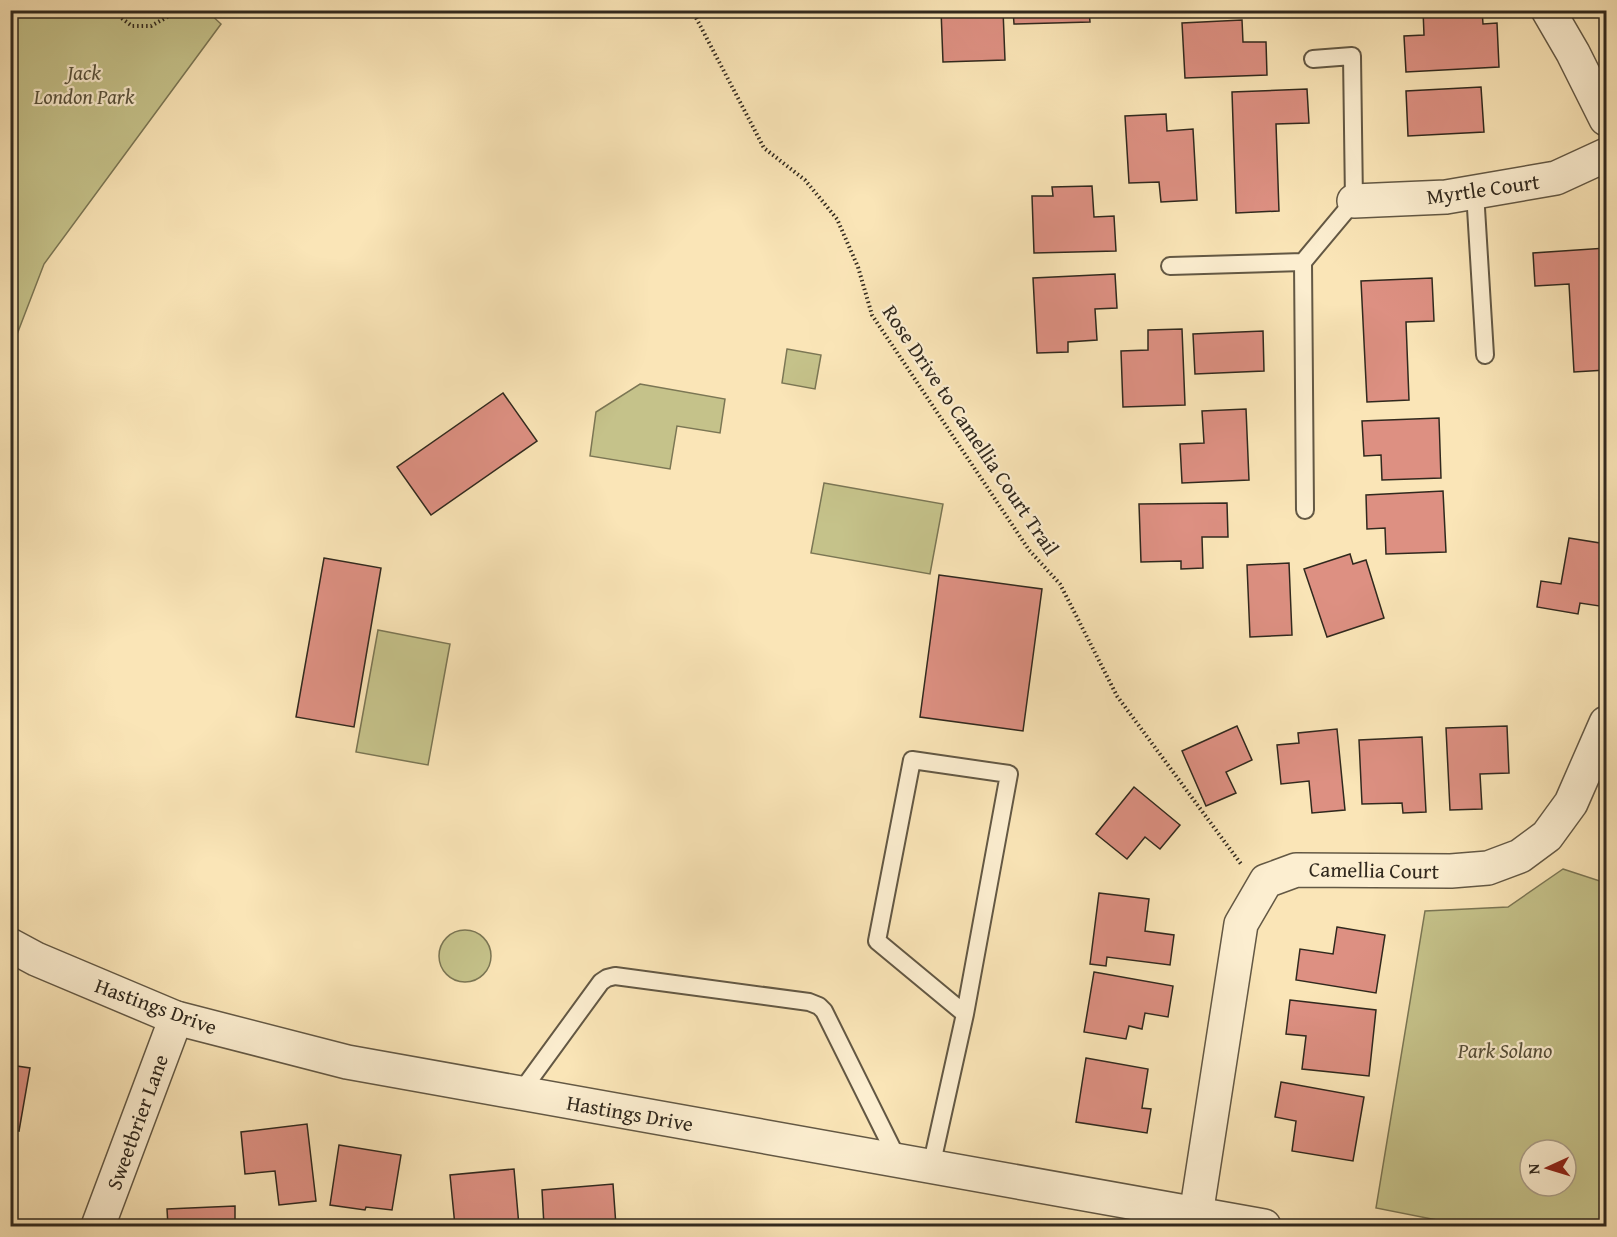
<svg xmlns="http://www.w3.org/2000/svg" width="1617" height="1237" viewBox="0 0 1617 1237" font-family="'Gentium Book Plus',serif">
<rect width="100%" height="100%" fill="#fae5b7"/>
<filter id="stains"><feTurbulence type="fractalNoise" baseFrequency=".00333" numOctaves="4"/><feColorMatrix values="0 0 0 0 .2 0 0 0 0 .09 0 0 0 0 .02 0 0 0 .5 -.17"/></filter>
<radialGradient id="worn" r=".72"><stop offset=".6" stop-color="#630" stop-opacity="0"/><stop offset="1" stop-color="#630" stop-opacity=".3"/></radialGradient>
<g fill="#c5c28a" stroke="#7b7654" stroke-width="1.5" fill-rule="evenodd">
<path d="M 11,10 L 207,11 L 221,24 L 44,264 L 11,350 Z"/>
<path d="M 787,349 L 821,355 L 815,389 L 782,383 Z"/>
<path d="M 640,384 L 725,399 L 720,433 L 677,426 L 670,469 L 590,456 L 596,412 Z"/>
<path d="M 824,483 L 943,504 L 930,574 L 811,553 Z"/>
<path d="M 378,630 L 450,644 L 428,765 L 356,752 Z"/>
<path d="M 1563,869 L 1606,883 L 1606,1226 L 1467,1226 L 1376,1208 L 1425,911 L 1508,907 ZM 1530,1150 L 1566,1150 L 1566,1186 L 1530,1186 Z"/>
<circle cx="465" cy="956" r="26"/>
</g>
<g fill="#dd9082" stroke="#31291e" stroke-width="1.5">
<path d="M 941,10 L 1003,10 L 1005,60 L 943,62 Z"/>
<path d="M 1013,10 L 1089,10 L 1090,22 L 1014,24 Z"/>
<path d="M 1423,10 L 1482,10 L 1483,24 L 1497,23 L 1499,67 L 1406,72 L 1404,36 L 1424,35 Z"/>
<path d="M 1242,20 L 1243,42 L 1266,42 L 1267,75 L 1185,78 L 1182,23 Z"/>
<path d="M 1481,87 L 1484,132 L 1408,136 L 1406,91 Z"/>
<path d="M 1307,89 L 1309,123 L 1276,124 L 1279,211 L 1236,213 L 1232,92 Z"/>
<path d="M 1166,114 L 1167,131 L 1193,129 L 1197,200 L 1161,202 L 1159,182 L 1129,183 L 1125,116 Z"/>
<path d="M 1092,186 L 1094,217 L 1114,216 L 1116,251 L 1034,253 L 1032,196 L 1053,196 L 1052,187 Z"/>
<path d="M 1606,248 L 1606,370 L 1574,372 L 1569,284 L 1535,286 L 1533,253 Z"/>
<path d="M 1115,274 L 1117,308 L 1095,309 L 1097,340 L 1068,342 L 1068,352 L 1037,353 L 1033,278 Z"/>
<path d="M 1432,278 L 1434,321 L 1406,322 L 1409,400 L 1367,402 L 1361,281 Z"/>
<path d="M 1182,329 L 1185,405 L 1123,407 L 1121,351 L 1148,350 L 1148,330 Z"/>
<path d="M 1263,331 L 1264,371 L 1195,374 L 1193,334 Z"/>
<path d="M 503,393 L 537,441 L 431,515 L 397,467 Z"/>
<path d="M 1246,409 L 1249,480 L 1182,483 L 1180,444 L 1204,443 L 1202,411 Z"/>
<path d="M 1439,418 L 1441,478 L 1382,480 L 1381,455 L 1364,456 L 1362,421 Z"/>
<path d="M 1443,491 L 1446,552 L 1386,554 L 1385,528 L 1367,529 L 1366,495 Z"/>
<path d="M 1227,503 L 1228,537 L 1202,537 L 1203,568 L 1181,569 L 1181,561 L 1141,562 L 1139,504 Z"/>
<path d="M 1569,538 L 1606,544 L 1606,607 L 1580,603 L 1578,614 L 1537,607 L 1541,581 L 1561,584 Z"/>
<path d="M 1350,554 L 1353,564 L 1366,560 L 1384,618 L 1327,637 L 1304,569 Z"/>
<path d="M 324,558 L 381,568 L 354,727 L 296,717 Z"/>
<path d="M 1289,563 L 1292,635 L 1250,637 L 1247,565 Z"/>
<path d="M 939,575 L 1042,589 L 1023,731 L 920,717 Z"/>
<path d="M 1237,726 L 1252,760 L 1226,772 L 1236,793 L 1206,806 L 1182,751 Z"/>
<path d="M 1507,726 L 1509,773 L 1480,774 L 1482,809 L 1450,810 L 1446,728 Z"/>
<path d="M 1337,729 L 1345,810 L 1312,813 L 1309,781 L 1281,784 L 1277,745 L 1299,743 L 1298,733 Z"/>
<path d="M 1422,737 L 1426,812 L 1403,813 L 1402,803 L 1362,804 L 1359,740 Z"/>
<path d="M 1134,787 L 1180,825 L 1160,849 L 1145,837 L 1127,859 L 1096,834 Z"/>
<path d="M 1099,893 L 1149,899 L 1145,931 L 1174,935 L 1170,965 L 1107,957 L 1106,966 L 1090,964 Z"/>
<path d="M 1337,927 L 1385,935 L 1376,993 L 1296,980 L 1300,949 L 1333,954 Z"/>
<path d="M 1094,972 L 1173,986 L 1168,1017 L 1145,1013 L 1142,1029 L 1129,1026 L 1126,1039 L 1084,1032 Z"/>
<path d="M 1290,1000 L 1376,1010 L 1369,1076 L 1302,1069 L 1306,1036 L 1286,1034 Z"/>
<path d="M 1086,1058 L 1148,1069 L 1142,1108 L 1151,1109 L 1147,1133 L 1076,1122 Z"/>
<path d="M 10,1065 L 30,1068 L 19,1131 L 10,1129 Z"/>
<path d="M 1281,1082 L 1364,1097 L 1353,1161 L 1292,1151 L 1296,1121 L 1275,1117 Z"/>
<path d="M 307,1124 L 316,1201 L 279,1205 L 275,1171 L 245,1174 L 241,1132 Z"/>
<path d="M 339,1145 L 401,1155 L 392,1210 L 366,1207 L 365,1210 L 330,1205 Z"/>
<path d="M 514,1169 L 519,1226 L 455,1226 L 450,1175 Z"/>
<path d="M 613,1184 L 616,1226 L 544,1226 L 542,1190 Z"/>
<path d="M 235,1206 L 235,1221 L 255,1221 L 255,1226 L 168,1226 L 167,1209 Z"/>
</g>
<g fill="none" stroke-linecap="round" stroke-linejoin="round">
<defs>
<g id="service">
<path d="M 1475,192 L 1485,355"/>
<path d="M 1303,262 L 1305,510"/>
<path d="M 1170,266 L 1303,262 L 1354,201 L 1352,56 L 1313,59"/>
<path d="M 520,1093 L 601,982 L 607,978 L 615,976 L 809,1002 L 819,1006 L 824,1011 L 898,1160"/>
<path d="M 931,1167 L 965,1014 L 1009,774 L 912,760 L 877,941 L 965,1014"/>
</g>
<g id="minor">
<path d="M 1548,10 L 1573,53 L 1606,119"/>
<path d="M 1354,201 L 1446,197 L 1556,178 L 1606,155"/>
<path d="M 1196,1215 L 1241,924 L 1266,881 L 1296,870 L 1451,871 L 1488,868 L 1520,856 L 1547,836 L 1571,803 L 1606,723"/>
<path d="M 98,1226 L 176,1018"/>
</g>
<path id="tertiary" d="M 10,945 L 36,959 L 176,1018 L 347,1062 L 1264,1226"/>
</defs>
<use href="#service" stroke="#635844" stroke-width="20"/>
<use href="#minor" stroke="#635844" stroke-width="36"/>
<use href="#tertiary" stroke="#635844" stroke-width="36"/>
<g stroke="#31291e" stroke-width="4" stroke-dasharray="1.5 3" stroke-linecap="butt">
<path d="M 111,10 L 132,26 L 151,26 L 180,10"/>
<path d="M 692,10 L 764,148 L 805,180 L 837,219 L 858,267 L 872,315 L 1029,550 L 1060,584 L 1117,696 L 1241,864"/>
</g>
<use href="#service" stroke="#fceed0" stroke-width="16"/>
<use href="#minor" stroke="#fceed0" stroke-width="33"/>
<use href="#tertiary" stroke="#fceed0" stroke-width="33"/>
</g>
<g text-anchor="middle" dominant-baseline="central" stroke-width="4.5" stroke-linejoin="round" paint-order="stroke">
<g font-size="21" font-style="italic" fill="#564f39" stroke="#fceed0">
<text x="84" y="72">Jack<tspan x="84" dy="24">London Park</tspan></text>
<text x="1505" y="1050">Park Solano</text>
</g>
<g font-size="21" fill="#31291e" stroke="#fceed0">
<text transform="translate(1483 189) rotate(-8)">Myrtle Court</text>
<text transform="translate(971 430) rotate(56)">Rose Drive to Camellia Court Trail</text>
<text transform="translate(1374 870) rotate(1)">Camellia Court</text>
<text transform="translate(156 1006) rotate(20)">Hastings Drive</text>
<text transform="translate(630 1113) rotate(10)">Hastings Drive</text>
<text transform="translate(137 1122) rotate(-70)">Sweetbrier Lane</text>
</g>
</g>
<rect width="1617" height="1237" fill="none" stroke="#fae5b7" stroke-width="36"/>
<rect x="12" y="12" width="1593" height="1213" fill="none" stroke="#31291e" stroke-width="3"/>
<rect x="18" y="18" width="1581" height="1201" fill="none" stroke="#31291e" stroke-width="1.5"/>
<g transform="translate(1548 1168) rotate(266)"><circle r="28" fill="#fceed0" stroke="#ab9f89" stroke-width="1.5"/>
<path d="M0-4.5L10 22L0 15L-10 22Z" fill="#8f2418"/>
<text y="-9" font-size="16" font-weight="bold" text-anchor="middle" fill="#31291e">N</text>
</g>
<rect width="100%" height="100%" filter="url(#stains)"/>
<rect width="100%" height="100%" fill="url(#worn)"/>
</svg>
